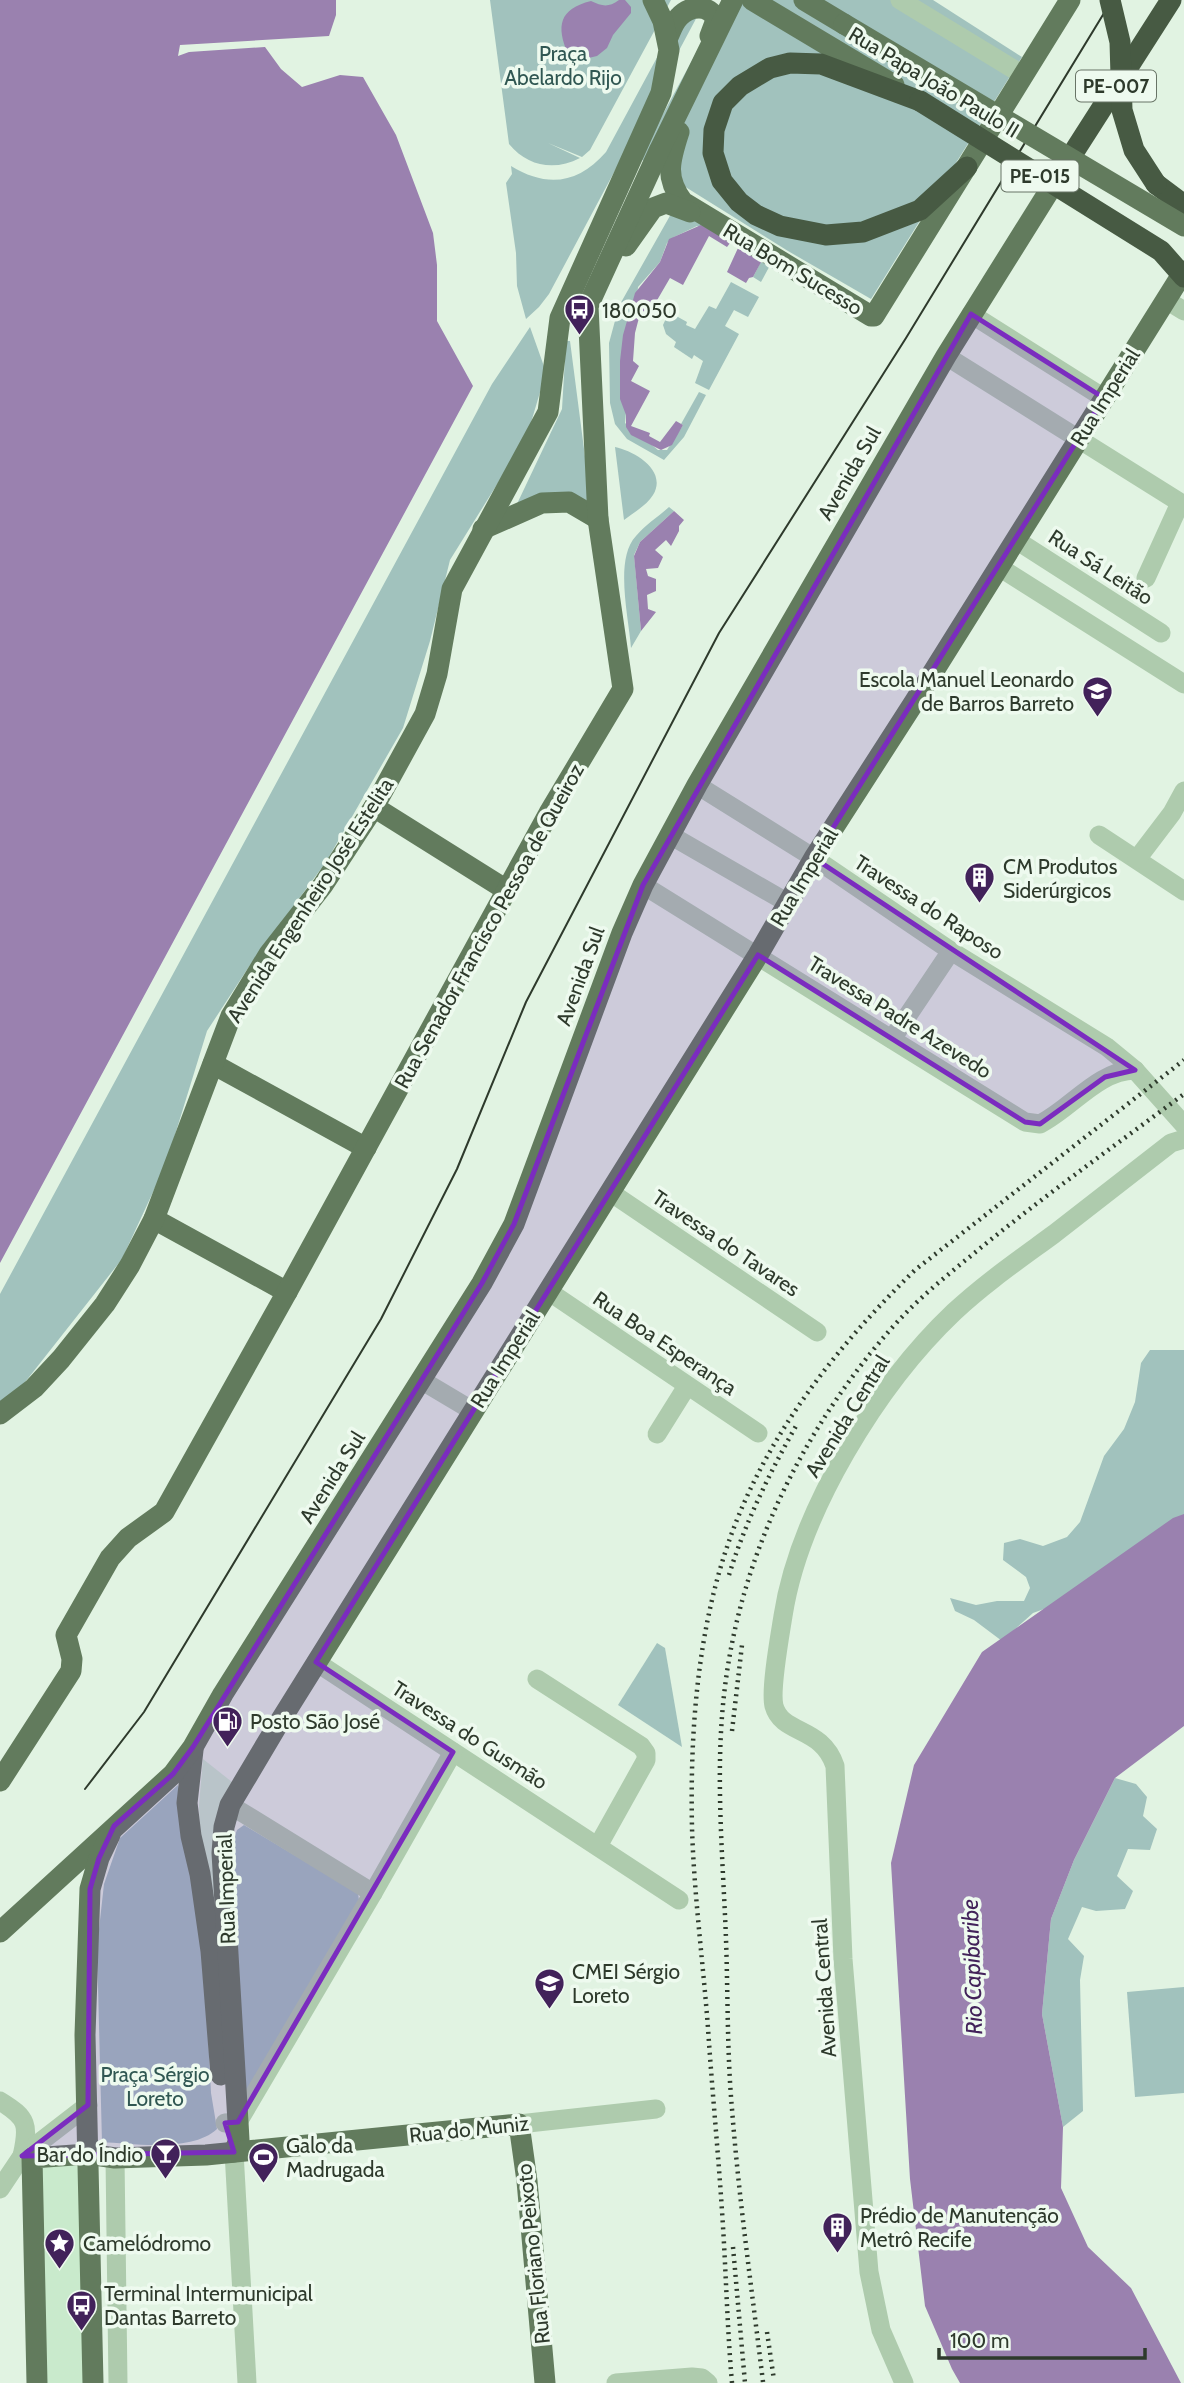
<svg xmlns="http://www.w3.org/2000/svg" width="1184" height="2383" viewBox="0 0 1184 2383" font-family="Cabin,sans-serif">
<rect width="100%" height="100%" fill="#e1f3e2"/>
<g fill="#a1c2bd">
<path d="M 490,0 L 671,0 L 590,150 L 582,157 L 548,143 L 580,158 C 555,171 528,167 509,144 Z"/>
<path d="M 688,0 L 706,0 L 549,294 L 539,307 L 526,319 L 517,286 L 516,253 L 506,183 L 512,174 L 511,166 C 547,188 578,184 606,152 Z"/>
<path d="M 725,0 L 933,0 L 1022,57 L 871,299 L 788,251 L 639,158 Z"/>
<path d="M 680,198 L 775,256 L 761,282 L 753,277 L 765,254 L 697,226 L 674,237 L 667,243 L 660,262 L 638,287 L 625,423 L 658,450 L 667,450 L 683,425 L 681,424 L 699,392 L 706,395 L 684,437 L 664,460 L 627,439 L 615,424 L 610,403 L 609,343 L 619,306 Z"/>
<path d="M 731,282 L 759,297 L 748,317 L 734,310 L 725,326 L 739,334 L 709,390 L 695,383 L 703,361 L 694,355 L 692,359 L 674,347 L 676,342 L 666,334 L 663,325 L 669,312 L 687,322 L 686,325 L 695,329 L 709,306 L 716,309 Z"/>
<path d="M 530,327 L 546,372 L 527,436 L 450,560 L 430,641 L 403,728 L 326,862 L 250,965 L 207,1031 L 166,1164 L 122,1259 L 11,1400 L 0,1405 L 0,1294 L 492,384 Z"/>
<path d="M 566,341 L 570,341 L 591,503 L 516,506 L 562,409 Z"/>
<path d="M 615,447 C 634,451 668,470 653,495 C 647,505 633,513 624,520 Z"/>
<path d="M 669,507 L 674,511 L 640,542 L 634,555 L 641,631 L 631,648 C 629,618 614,559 636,536 C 645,525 658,517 669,507 Z"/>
<path d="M 1150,1350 L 1184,1350 L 1184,1528 L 1077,1597 L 1033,1613 L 1002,1641 L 974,1620 L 955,1611 L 950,1598 L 976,1605 L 997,1601 L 1024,1601 L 1030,1588 L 1026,1577 L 1003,1560 L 1004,1543 L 1020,1539 L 1043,1546 L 1067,1537 L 1080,1522 L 1104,1456 L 1124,1429 L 1135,1402 L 1141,1363 Z"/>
<path d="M 657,1643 L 665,1648 L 682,1747 L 618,1705 Z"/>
<path d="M 1115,1778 L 1136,1784 L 1147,1797 L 1143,1816 L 1157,1829 L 1150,1850 L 1128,1849 L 1117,1876 L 1133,1891 L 1125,1909 L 1096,1911 L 1082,1907 L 1068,1939 L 1084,1956 L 1080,1980 L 1083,2111 L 1063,2127 L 1042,2014 L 1051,1919 L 1074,1860 Z"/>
<path d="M 178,1785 L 203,1932 L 211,2093 L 217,2129 C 193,2152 134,2144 102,2142 L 97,1947 L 104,1884 L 120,1838 Z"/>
<path d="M 244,1825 L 358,1893 L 359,1900 L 245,2094 L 230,1848 L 237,1830 Z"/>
<path d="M 1184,1987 L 1184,2093 L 1135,2097 L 1127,1992 Z"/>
</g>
<g fill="#c9eacc">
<path d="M 203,1759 L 232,1782 L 221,1953 L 200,1841 L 199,1805 Z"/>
<path d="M 88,2152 L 93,2383 L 35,2383 L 32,2158 Z"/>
</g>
<g fill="#9a81af">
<path d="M 0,0 L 336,0 L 336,15 L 329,36 L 180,45 L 178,56 L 189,52 L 265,47 L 281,69 L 302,87 L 340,75 L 363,77 L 396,135 L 433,233 L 437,265 L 437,321 L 473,386 L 0,1263 Z"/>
<path d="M 619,0 L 625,0 L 631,7 L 631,13 L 613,35 L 607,48 L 597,56 L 580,60 L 568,54 C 556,26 559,9 591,1 C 602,6 608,8 619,0 Z"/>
<path d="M 701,225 L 765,255 L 753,277 L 749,278 L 746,283 L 727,272 L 738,248 L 730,243 L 727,247 L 709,236 L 683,285 L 670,278 L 649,314 L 641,310 L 635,333 L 633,361 L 639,366 L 631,381 L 650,391 L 631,426 L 650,433 L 649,436 L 660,442 L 676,421 L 683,425 L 672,445 L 661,450 L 631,435 L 626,427 L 626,415 L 620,399 L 620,361 L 623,335 L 635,293 L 660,262 L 669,239 Z"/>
<path d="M 674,511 L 684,520 L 679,526 L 679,531 L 671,546 L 666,540 L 655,550 L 663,557 L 658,568 L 646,569 L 648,576 L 656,579 L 656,591 L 647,595 L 648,609 L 656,612 L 641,631 L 634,556 L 640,542 Z"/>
<path d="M 1184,1514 L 1184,1726 L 1115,1778 L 1074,1860 L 1051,1919 L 1042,2014 L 1063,2127 L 1061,2188 L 1088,2247 L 1131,2288 L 1181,2383 L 960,2383 L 952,2369 L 925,2306 L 910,2179 L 891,1863 L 914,1765 L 982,1652 L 1173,1518 Z"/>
</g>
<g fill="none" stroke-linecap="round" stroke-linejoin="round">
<g stroke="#aecbad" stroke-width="19">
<path d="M 900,0 L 1023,75"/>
<path d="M 1166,300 L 1184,311"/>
<path d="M 971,314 L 1104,398"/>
<path d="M 946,356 L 1184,505"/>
<path d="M 1016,540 L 1161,633"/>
<path d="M 999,567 L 1184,684"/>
<path d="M 1146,578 L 1180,503"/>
<path d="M 697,785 L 814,858 L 951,951 L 1107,1047 L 1135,1070 L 1184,1125"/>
<path d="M 670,835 L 788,903"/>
<path d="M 1099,835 L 1184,891"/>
<path d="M 1137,859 L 1172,813 L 1184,791"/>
<path d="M 643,885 L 1025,1122 L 1040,1124 C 1073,1107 1097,1071 1135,1070"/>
<path d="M 892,1039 L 951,951"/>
<path d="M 610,1192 L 817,1332"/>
<path d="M 548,1291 L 758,1433"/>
<path d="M 421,1380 L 473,1411"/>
<path d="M 657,1434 L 687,1386"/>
<path d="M 316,1662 L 679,1900"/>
<path d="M 537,1679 L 641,1746 L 646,1753 L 646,1760 L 598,1846"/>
<path d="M 230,1805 L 373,1893"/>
<path d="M 0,2101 C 28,2118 29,2125 22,2156"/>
<path d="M 225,2123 L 238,2122 L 373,1893 L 453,1752"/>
<path d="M 519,2124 L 656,2109"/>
<path d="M 234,2152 L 247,2383"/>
<path d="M 115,2158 L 118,2383"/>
<path d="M 0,2189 L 22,2156 L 88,2105"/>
<path d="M 616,2383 L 692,2377 L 702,2378 L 708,2383"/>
<path d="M 904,2383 L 881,2330 L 869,2272 L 843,1959 L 835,1766 C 822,1726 782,1735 774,1706 C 770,1690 780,1635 783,1616 C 799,1512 878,1384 954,1312 C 985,1283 1020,1259 1054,1234 C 1093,1204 1132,1173 1171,1143 L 1184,1139"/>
</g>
<g stroke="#627b5d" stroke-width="21">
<path d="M 752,0 L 894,85"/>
<path d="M 804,0 L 844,24"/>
<path d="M 668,37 C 671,31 673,23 679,17 C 689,6 710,3 716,20 L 710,36"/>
<path d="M 679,132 C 670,160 664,177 683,202 L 871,316 L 874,316 L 1070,0"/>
<path d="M 626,246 L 653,208 L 666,203 L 690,212"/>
<path d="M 483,529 L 542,503 L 569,502 L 598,519"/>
<path d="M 374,807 L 508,891"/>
<path d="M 213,1064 L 366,1148"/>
<path d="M 154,1219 L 287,1292"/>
<path d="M 0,1414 L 34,1388 L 61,1359 L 105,1304 L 130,1265 L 154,1219 L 231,1016 L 269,954 L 323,885 L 374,807 L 425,714 L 437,674 L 452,589 L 548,412 L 560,318 L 661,93 L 669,50 L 663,21 L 653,0"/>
<path d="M 193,1750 L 187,1803 L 191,1836 L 200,1874 L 211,1951 L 221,2075"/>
<path d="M 0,1781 L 71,1671 L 72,1659 L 66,1635 L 110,1558 L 128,1538 L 164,1512 L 287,1292 L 549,813 L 623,689 L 598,519 L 588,306 L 660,149 L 733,0"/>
<path d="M 0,1932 L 173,1774 L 193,1747 L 223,1694 L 482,1283 L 514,1224 L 622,933 L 643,885 L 697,785 L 946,356 L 1061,172"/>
<path d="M 234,2152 L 239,2140 L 238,2122 L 222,1853 L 224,1827 L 230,1805 L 277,1726 L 758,955 L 814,858 L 915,701 L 1184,271"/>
<path d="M 37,2383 L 32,2158 L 88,2154 L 115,2158 L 206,2155 L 519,2124 L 527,2181 L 545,2383"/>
<path d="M 93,2383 L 85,2035 L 90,1889 L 99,1858 L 110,1835"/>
</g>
<g stroke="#475a43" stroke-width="21">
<path d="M 920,101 L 821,64 L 790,63 L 770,68 L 740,86 L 723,103 L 714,130 L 713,153 L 722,181 L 739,202 L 756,215 L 780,226 L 826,235 L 863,232 L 920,210 L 967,167"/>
<path d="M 1061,172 L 1171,0"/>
<path d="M 1156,184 L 1184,205"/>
</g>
<path stroke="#2e3a2c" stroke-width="2" d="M 85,1789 L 144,1712 L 381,1319 L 457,1169 L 526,1002 L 719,633 L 906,338 L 1112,0"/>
<g stroke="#2e3a2c" stroke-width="4.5" stroke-dasharray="2 5" stroke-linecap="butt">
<path d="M 729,1575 C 745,1523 769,1474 796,1426"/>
<path d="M 732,1731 L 742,1645"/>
<path d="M 733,2247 L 745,2383"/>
<path d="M 767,2332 L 774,2380"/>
<path d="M 763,2382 C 752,2291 739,2200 732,2109 C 727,2053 728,1996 726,1939 C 723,1859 715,1775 724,1695 C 739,1559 801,1432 890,1330 C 918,1298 951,1272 983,1246 C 1048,1193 1117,1144 1184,1094"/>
<path d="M 732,2383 C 727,2326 726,2269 722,2211 C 718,2150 712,2089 708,2028 C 703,1962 694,1894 692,1828 C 690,1734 697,1636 727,1547 C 763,1439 835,1348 915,1270 L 1184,1060"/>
</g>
<path stroke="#627b5d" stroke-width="21" d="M 844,24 L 1184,226"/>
<g stroke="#475a43" stroke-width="21">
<path d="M 1110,0 L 1120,42 L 1122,110 L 1134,150 L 1156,184"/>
<path d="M 920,101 L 1161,251 L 1184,277"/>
</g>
</g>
<path fill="#7b2cbf" fill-opacity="0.2" stroke="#7b2cbf" stroke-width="5" stroke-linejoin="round" d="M 971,314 L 1104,398 L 814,858 L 1135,1070 L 1105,1077 L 1040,1124 L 1025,1122 L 758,955 L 316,1662 L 453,1752 L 238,2122 L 225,2123 L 234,2152 L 22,2156 L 88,2105 L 90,1889 L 99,1858 L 114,1826 L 173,1774 L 193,1747 L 482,1283 L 514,1224 L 643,885 Z"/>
<defs>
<symbol id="bus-pin" viewBox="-11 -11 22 30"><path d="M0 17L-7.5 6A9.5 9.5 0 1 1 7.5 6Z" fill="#42225a" stroke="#eefaef"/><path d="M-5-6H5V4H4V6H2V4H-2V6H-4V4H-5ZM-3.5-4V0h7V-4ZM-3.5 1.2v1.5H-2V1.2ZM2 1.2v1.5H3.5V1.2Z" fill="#fff"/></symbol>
<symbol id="school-pin" viewBox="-11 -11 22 30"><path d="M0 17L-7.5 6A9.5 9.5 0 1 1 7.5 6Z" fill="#42225a" stroke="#eefaef"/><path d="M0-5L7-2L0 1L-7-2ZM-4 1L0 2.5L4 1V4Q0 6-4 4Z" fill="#fff"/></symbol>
<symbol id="building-pin" viewBox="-11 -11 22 30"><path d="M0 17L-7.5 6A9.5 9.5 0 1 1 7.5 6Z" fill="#42225a" stroke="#eefaef"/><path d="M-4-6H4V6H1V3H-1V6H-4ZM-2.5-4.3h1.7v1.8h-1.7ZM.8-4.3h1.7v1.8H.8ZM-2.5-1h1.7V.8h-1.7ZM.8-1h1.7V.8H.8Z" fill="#fff"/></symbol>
<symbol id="fuel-pin" viewBox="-11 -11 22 30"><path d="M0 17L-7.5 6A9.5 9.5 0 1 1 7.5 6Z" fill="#42225a" stroke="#eefaef"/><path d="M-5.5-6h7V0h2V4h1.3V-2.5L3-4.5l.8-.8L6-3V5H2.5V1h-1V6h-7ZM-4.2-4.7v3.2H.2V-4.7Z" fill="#fff"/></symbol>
<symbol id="bar-pin" viewBox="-11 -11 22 30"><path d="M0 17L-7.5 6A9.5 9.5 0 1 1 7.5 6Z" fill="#42225a" stroke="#eefaef"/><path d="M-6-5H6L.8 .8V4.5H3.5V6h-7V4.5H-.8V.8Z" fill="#fff"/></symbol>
<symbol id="stadium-pin" viewBox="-11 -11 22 30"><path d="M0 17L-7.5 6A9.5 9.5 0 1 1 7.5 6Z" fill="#42225a" stroke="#eefaef"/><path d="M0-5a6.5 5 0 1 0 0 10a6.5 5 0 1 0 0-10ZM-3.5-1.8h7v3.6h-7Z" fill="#fff"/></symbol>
<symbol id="sight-pin" viewBox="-11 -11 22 30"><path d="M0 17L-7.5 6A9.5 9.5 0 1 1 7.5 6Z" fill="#42225a" stroke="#eefaef"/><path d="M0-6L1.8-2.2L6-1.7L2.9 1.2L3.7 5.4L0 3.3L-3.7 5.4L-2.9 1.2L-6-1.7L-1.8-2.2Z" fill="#fff"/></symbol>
</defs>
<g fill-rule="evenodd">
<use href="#bus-pin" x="562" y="292" width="35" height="47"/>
<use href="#school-pin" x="1080" y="674" width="35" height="47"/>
<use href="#building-pin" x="962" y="860" width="35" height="47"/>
<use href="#fuel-pin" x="210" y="1704" width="35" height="47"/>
<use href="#school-pin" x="532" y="1966" width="35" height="47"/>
<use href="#bar-pin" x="148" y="2136" width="35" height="47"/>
<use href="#stadium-pin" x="246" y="2140" width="35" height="47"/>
<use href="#building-pin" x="820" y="2210" width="35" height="47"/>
<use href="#sight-pin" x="42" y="2226" width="35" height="47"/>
<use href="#bus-pin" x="64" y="2288" width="35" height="47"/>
</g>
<g text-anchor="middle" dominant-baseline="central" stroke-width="7" stroke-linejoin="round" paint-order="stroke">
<g fill="#eefaef" stroke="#687466" stroke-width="2">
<rect x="1076" y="70.5" width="80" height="31" rx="5"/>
<rect x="1001.5" y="160.5" width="77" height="31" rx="5"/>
</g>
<g font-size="19" font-weight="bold" fill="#2e3a2c">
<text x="1116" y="86">PE-007</text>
<text x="1040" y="176">PE-015</text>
</g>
<g font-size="21" fill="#305752" stroke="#eefaef">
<text x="563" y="53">Praça<tspan x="563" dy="24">Abelardo Rijo</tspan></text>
<text x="155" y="2074">Praça Sérgio<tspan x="155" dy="24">Loreto</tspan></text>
</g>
<g font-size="21" fill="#2e3a2c" stroke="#eefaef">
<text transform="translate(934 82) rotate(31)">Rua Papa João Paulo II</text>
<text transform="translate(793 269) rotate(31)">Rua Bom Sucesso</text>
<text transform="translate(1105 397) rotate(-58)">Rua Imperial</text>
<text transform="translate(849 473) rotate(-60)">Avenida Sul</text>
<text transform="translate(1101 567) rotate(33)">Rua Sá Leitão</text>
<text transform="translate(804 877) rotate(-59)">Rua Imperial</text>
<text transform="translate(310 900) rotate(-57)">Avenida Engenheiro José Estelita</text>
<text transform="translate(929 907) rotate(33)">Travessa do Raposo</text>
<text transform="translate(489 926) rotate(-61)">Rua Senador Francisco Pessoa de Queiroz</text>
<text transform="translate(580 976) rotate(-70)">Avenida Sul</text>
<text transform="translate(900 1017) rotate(32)">Travessa Padre Azevedo</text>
<text transform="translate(726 1243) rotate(34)">Travessa do Tavares</text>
<text transform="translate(665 1343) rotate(34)">Rua Boa Esperança</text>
<text transform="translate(505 1359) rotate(-58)">Rua Imperial</text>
<text transform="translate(847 1416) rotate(-58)">Avenida Central</text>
<text transform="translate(332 1477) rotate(-58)">Avenida Sul</text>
<text transform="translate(470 1735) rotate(33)">Travessa do Gusmão</text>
<text transform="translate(226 1889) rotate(-92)">Rua Imperial</text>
<text transform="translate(824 1988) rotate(-94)">Avenida Central</text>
<text transform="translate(469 2129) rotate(-6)">Rua do Muniz</text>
<text transform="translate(533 2254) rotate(-96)">Rua Floriano Peixoto</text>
</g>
<g font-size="21" fill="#2e3a2c" stroke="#eefaef" text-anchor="start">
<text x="602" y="310">180050</text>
<text x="1074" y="679" text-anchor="end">Escola Manuel Leonardo<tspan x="1074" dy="24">de Barros Barreto</tspan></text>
<text x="1003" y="866">CM Produtos<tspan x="1003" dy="24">Siderúrgicos</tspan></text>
<text x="250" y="1721">Posto São José</text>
<text x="572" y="1971">CMEI Sérgio<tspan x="572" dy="24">Loreto</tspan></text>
<text x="286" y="2145">Galo da<tspan x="286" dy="24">Madrugada</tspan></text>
<text x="143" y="2154" text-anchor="end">Bar do Índio</text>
<text x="860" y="2215">Prédio de Manutenção<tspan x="860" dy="24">Metrô Recife</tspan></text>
<text x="83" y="2243">Camelódromo</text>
<text x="104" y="2293">Terminal Intermunicipal<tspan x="104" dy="24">Dantas Barreto</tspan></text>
</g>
<g font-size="23" font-style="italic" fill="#42225a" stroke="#eefaef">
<text transform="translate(972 1967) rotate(-92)">Rio Capibaribe</text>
</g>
</g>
<path d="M939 2348v10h206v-10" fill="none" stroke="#2e3a2c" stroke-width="3.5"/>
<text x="950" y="2348" font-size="21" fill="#2e3a2c" stroke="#eefaef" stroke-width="5" paint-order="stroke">100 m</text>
</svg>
